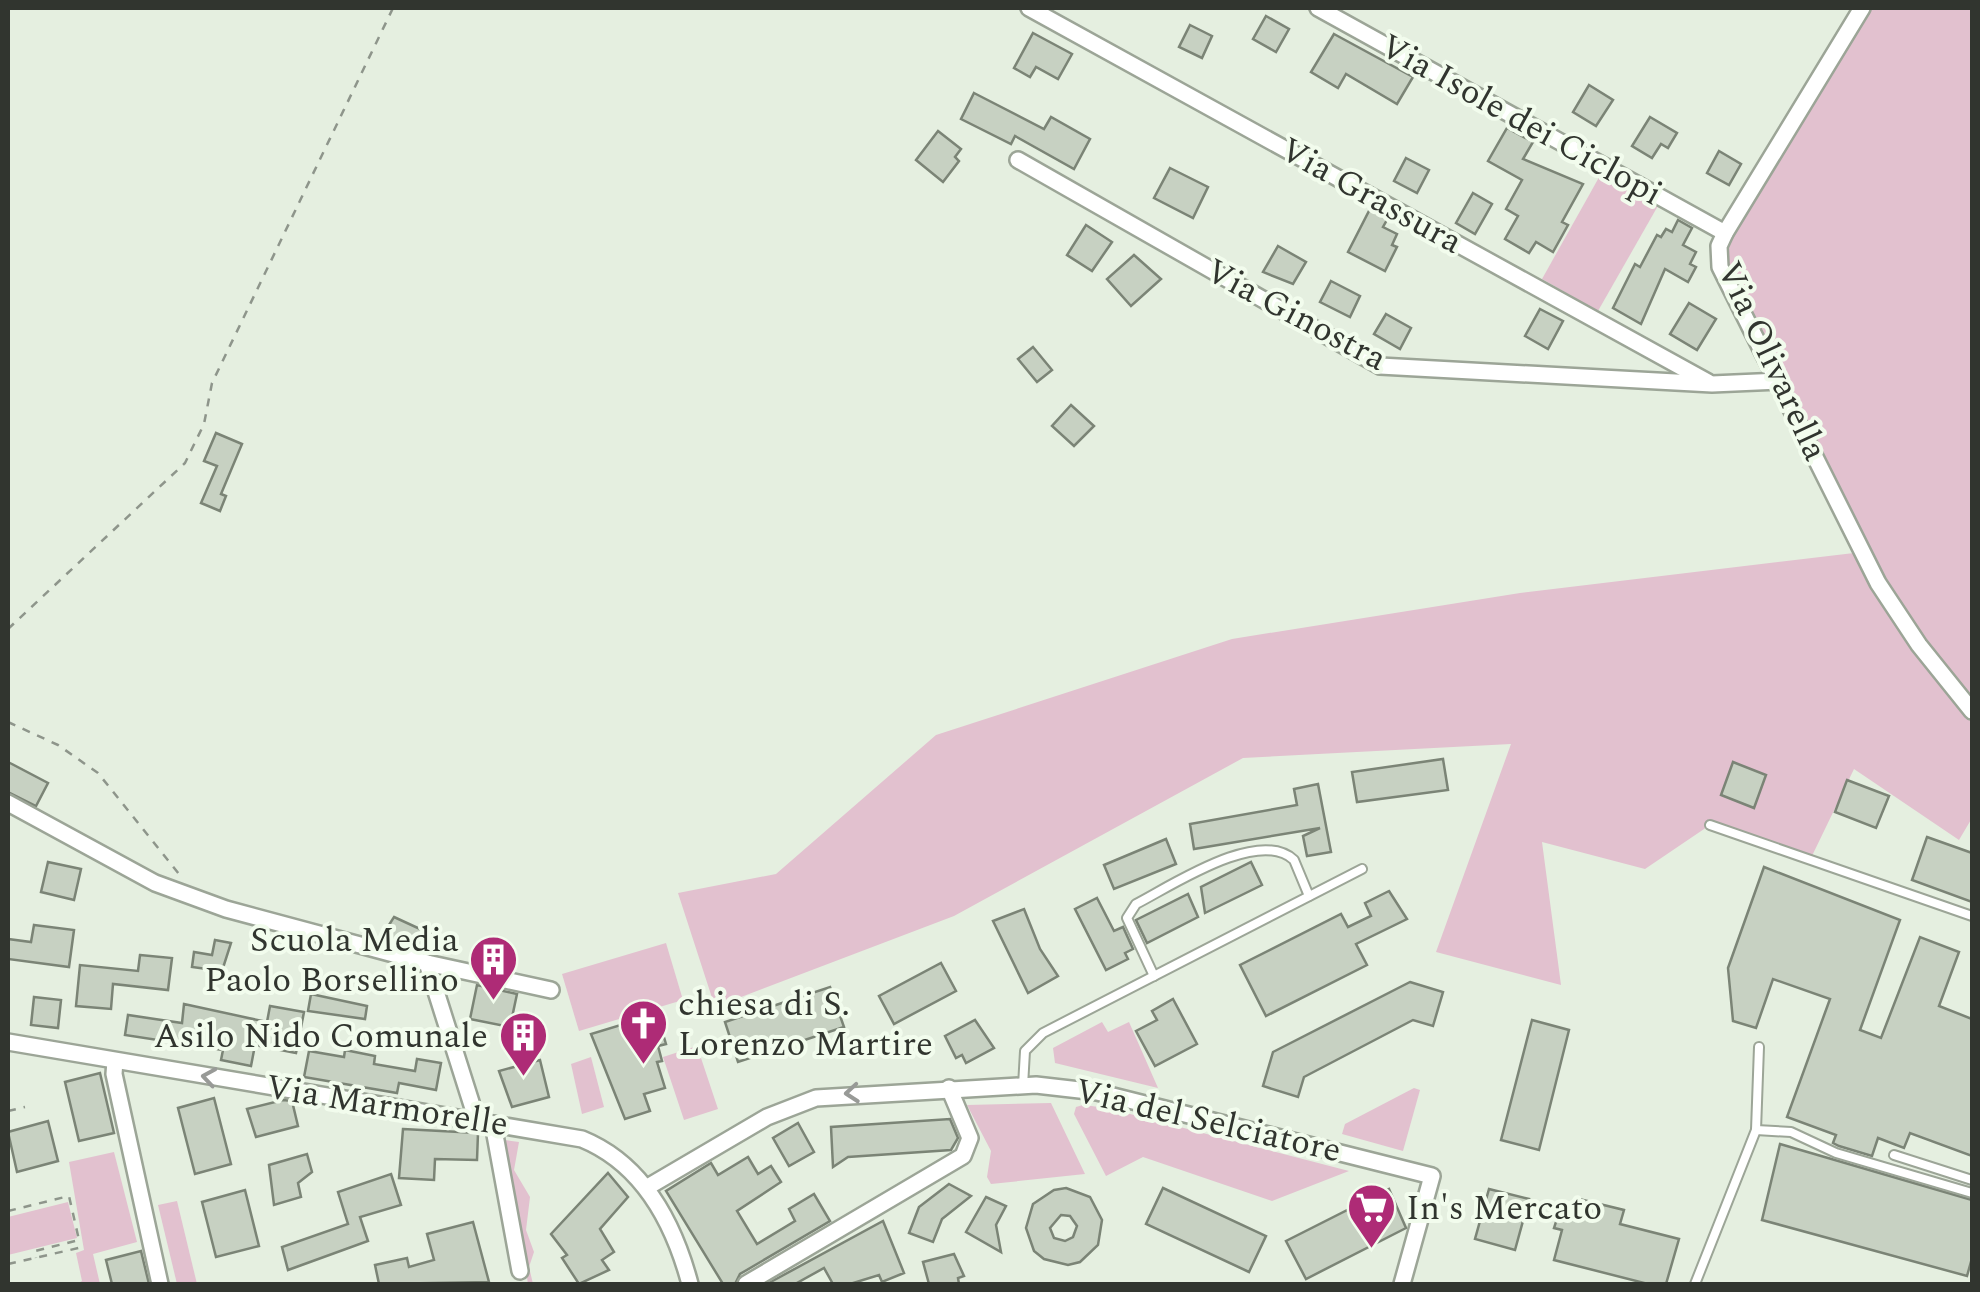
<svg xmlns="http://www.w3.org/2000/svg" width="1980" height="1292" viewBox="0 0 1980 1292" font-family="Spectral,serif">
<rect width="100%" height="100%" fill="#e5efe0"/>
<g fill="#e2c1cf">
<path d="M 1862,8 L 1972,8 L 1972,818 L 1959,840 L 1854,769 L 1810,860 L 1710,825 L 1645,869 L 1542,842 L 1561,985 L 1436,952 L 1511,744 L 1243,758 L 954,916 L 715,1007 L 678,893 L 776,874 L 936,735 L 1232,639 L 1520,593 L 1854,553 L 1780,381 L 1720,267 L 1725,233 Z"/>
<path d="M 1602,172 L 1659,204 L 1598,311 L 1542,279 Z"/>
<path d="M 666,943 L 683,1000 L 579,1031 L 562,974 Z"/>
<path d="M 1102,1022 L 1108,1032 L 1129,1022 L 1158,1088 L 1055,1063 L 1053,1048 Z"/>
<path d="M 697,1046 L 718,1109 L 684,1120 L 663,1057 Z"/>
<path d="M 591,1057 L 604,1107 L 582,1114 L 571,1064 Z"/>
<path d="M 1414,1088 L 1420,1090 L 1403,1151 L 1342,1134 L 1345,1124 Z"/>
<path d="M 1051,1103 L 1085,1174 L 991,1184 L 987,1177 L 991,1151 L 967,1105 Z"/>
<path d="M 1083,1105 L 1107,1108 L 1349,1171 L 1272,1201 L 1143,1157 L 1106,1176 L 1074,1114 L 1076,1107 Z"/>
<path d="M 505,1140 L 519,1142 L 514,1170 L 530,1197 L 526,1230 L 534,1252 L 529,1267 L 533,1284 L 528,1284 Z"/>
<path d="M 114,1152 L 137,1242 L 93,1254 L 100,1284 L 77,1284 L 82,1281 L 76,1253 L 84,1250 L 69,1162 Z"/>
<path d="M 177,1201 L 197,1284 L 177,1284 L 158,1205 Z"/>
<path d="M 68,1202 L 77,1238 L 8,1255 L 8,1217 Z"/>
</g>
<g fill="#c7d1c2" stroke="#7b8476" stroke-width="2.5" fill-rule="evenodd">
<path d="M 1266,16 L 1289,29 L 1276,52 L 1253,39 Z"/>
<path d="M 1190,25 L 1212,36 L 1202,58 L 1179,47 Z"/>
<path d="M 1033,33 L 1072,54 L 1058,79 L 1036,67 L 1030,77 L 1014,68 Z"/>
<path d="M 1334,34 L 1413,77 L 1397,104 L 1346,74 L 1338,88 L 1311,72 Z"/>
<path d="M 1589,85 L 1613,100 L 1596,126 L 1573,112 Z"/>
<path d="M 974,93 L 1044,129 L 1051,117 L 1090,139 L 1074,169 L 1015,136 L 1011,144 L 961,119 Z"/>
<path d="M 1650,117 L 1677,133 L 1668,148 L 1661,144 L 1652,158 L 1632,146 Z"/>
<path d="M 1507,128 L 1533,142 L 1523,159 L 1583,184 L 1562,222 L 1568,225 L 1553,252 L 1536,242 L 1529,253 L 1505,239 L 1518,216 L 1506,209 L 1522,180 L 1488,161 Z"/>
<path d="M 938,131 L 961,149 L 955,157 L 959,161 L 943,182 L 916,160 Z"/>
<path d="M 1719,151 L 1741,164 L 1729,185 L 1707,173 Z"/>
<path d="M 1406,158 L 1429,170 L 1417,193 L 1394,181 Z"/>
<path d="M 1170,168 L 1208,187 L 1193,218 L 1154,198 Z"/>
<path d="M 1473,193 L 1492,204 L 1475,234 L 1456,223 Z"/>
<path d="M 1370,209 L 1388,218 L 1383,227 L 1397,234 L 1392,245 L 1397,247 L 1385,271 L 1348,252 Z"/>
<path d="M 1678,220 L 1692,228 L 1683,245 L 1696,252 L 1690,264 L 1696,267 L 1688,282 L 1665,269 L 1641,324 L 1613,308 L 1635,264 L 1640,267 L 1657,235 L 1661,237 L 1666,229 L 1672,232 Z"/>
<path d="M 1086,225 L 1112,242 L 1092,271 L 1067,255 Z"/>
<path d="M 1278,246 L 1306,262 L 1293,284 L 1263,272 Z"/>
<path d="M 1134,255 L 1161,279 L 1131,306 L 1107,279 Z"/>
<path d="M 1331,281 L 1360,296 L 1350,317 L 1320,302 Z"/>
<path d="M 1689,303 L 1716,319 L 1697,350 L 1670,334 Z"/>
<path d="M 1540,309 L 1563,321 L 1548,349 L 1525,336 Z"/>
<path d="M 1386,314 L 1411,328 L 1400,349 L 1374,334 Z"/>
<path d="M 1033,347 L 1052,370 L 1037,382 L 1018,359 Z"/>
<path d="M 1071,405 L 1094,426 L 1074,446 L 1052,426 Z"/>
<path d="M 216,433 L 242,444 L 221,494 L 226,496 L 220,511 L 201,503 L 217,466 L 204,461 Z"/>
<path d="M 1443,759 L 1448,790 L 1357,802 L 1352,772 Z"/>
<path d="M 8,762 L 48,783 L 36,806 L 8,792 Z"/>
<path d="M 1733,762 L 1766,775 L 1754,808 L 1721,795 Z"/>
<path d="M 1847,780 L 1889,796 L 1876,828 L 1835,812 Z"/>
<path d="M 1318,784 L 1331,852 L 1307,856 L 1303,836 L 1320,828 L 1194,849 L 1190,824 L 1297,805 L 1294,789 Z"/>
<path d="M 1927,837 L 1972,853 L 1972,902 L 1912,880 Z"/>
<path d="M 1166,839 L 1176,864 L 1114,889 L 1104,865 Z"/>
<path d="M 48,862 L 81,869 L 74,900 L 41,892 Z"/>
<path d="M 1251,862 L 1262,885 L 1205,913 L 1201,887 Z"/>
<path d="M 1764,867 L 1900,920 L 1860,1030 L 1881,1038 L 1920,937 L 1959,952 L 1939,1006 L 1972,1019 L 1972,1156 L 1910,1133 L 1904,1148 L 1878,1138 L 1872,1156 L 1839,1146 L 1833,1143 L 1836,1135 L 1787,1117 L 1830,999 L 1773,979 L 1756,1028 L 1733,1021 L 1728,968 Z"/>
<path d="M 1389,891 L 1407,919 L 1356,944 L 1367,965 L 1266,1016 L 1240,965 L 1341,914 L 1348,927 L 1371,916 L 1365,903 Z"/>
<path d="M 1188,894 L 1198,917 L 1147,943 L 1136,920 Z"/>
<path d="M 1097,898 L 1114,931 L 1123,927 L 1133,949 L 1125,953 L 1128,959 L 1106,970 L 1075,909 Z"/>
<path d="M 1024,909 L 1040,949 L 1058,976 L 1028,993 L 993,921 Z"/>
<path d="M 394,917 L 431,934 L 428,952 L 380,939 Z"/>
<path d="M 34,925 L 74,930 L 69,967 L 8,959 L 8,939 L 31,942 Z"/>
<path d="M 215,940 L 231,943 L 222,971 L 192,967 L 194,952 L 212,955 Z"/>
<path d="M 140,955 L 172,958 L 168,990 L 113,984 L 111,1009 L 76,1006 L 80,965 L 138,971 Z"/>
<path d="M 941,963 L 956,991 L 894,1024 L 879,996 Z"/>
<path d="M 1410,982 L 1443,992 L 1433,1026 L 1413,1020 L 1304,1077 L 1298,1097 L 1263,1086 L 1273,1052 Z"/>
<path d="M 477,985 L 517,994 L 510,1027 L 470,1019 Z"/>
<path d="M 830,987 L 844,1027 L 738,1062 L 725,1022 Z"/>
<path d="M 311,994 L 367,1006 L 365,1019 L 308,1011 Z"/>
<path d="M 34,997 L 61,1000 L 58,1028 L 31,1025 Z"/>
<path d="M 1173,999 L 1197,1044 L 1155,1066 L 1136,1031 L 1157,1020 L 1152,1011 Z"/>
<path d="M 184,1004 L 267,1022 L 270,1006 L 304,1012 L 296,1053 L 255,1045 L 251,1066 L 221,1060 L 223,1050 L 125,1035 L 128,1015 L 182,1023 Z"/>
<path d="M 657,1014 L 666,1044 L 658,1046 L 662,1061 L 657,1062 L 665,1088 L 644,1094 L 650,1111 L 625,1119 L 591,1034 Z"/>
<path d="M 975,1020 L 994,1048 L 966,1063 L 962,1055 L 956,1058 L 945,1036 Z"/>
<path d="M 1532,1020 L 1569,1030 L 1539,1150 L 1501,1140 Z"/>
<path d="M 345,1050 L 375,1056 L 374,1064 L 415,1071 L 417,1059 L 441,1063 L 436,1090 L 399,1083 L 397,1093 L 304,1077 L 309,1051 L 344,1057 Z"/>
<path d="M 540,1060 L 549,1097 L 512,1107 L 499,1071 Z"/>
<path d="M 100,1073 L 114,1133 L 79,1141 L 65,1082 Z"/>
<path d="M 214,1098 L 231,1164 L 195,1174 L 178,1108 Z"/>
<path d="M 283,1100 L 292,1101 L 298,1126 L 256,1137 L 247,1109 Z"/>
<path d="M 950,1119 L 958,1138 L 951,1150 L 848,1157 L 833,1167 L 831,1127 Z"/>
<path d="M 48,1121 L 58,1161 L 17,1172 L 8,1132 Z"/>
<path d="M 798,1123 L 814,1152 L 789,1166 L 773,1138 Z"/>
<path d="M 403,1129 L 478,1133 L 477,1160 L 435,1159 L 434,1180 L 399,1178 Z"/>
<path d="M 1780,1144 L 1972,1200 L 1972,1258 L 1967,1276 L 1762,1220 Z"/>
<path d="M 307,1154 L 312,1172 L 298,1183 L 301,1197 L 274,1205 L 269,1165 Z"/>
<path d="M 748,1157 L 758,1174 L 771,1166 L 781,1182 L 737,1211 L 757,1244 L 795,1221 L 789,1209 L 814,1194 L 830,1221 L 740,1274 L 735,1284 L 723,1284 L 666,1191 L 711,1163 L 718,1175 Z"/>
<path d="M 608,1173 L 628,1197 L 600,1229 L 614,1252 L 602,1260 L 609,1270 L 579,1284 L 562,1258 L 567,1255 L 551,1234 Z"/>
<path d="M 391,1174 L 401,1205 L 360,1217 L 368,1241 L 288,1270 L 282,1247 L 348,1224 L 338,1192 Z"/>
<path d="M 949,1184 L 971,1196 L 942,1219 L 933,1242 L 909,1233 L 919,1207 Z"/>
<path d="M 1066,1188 L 1090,1197 L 1102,1220 L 1098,1245 L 1080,1262 L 1068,1265 L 1044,1259 L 1034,1251 L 1026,1228 L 1033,1204 L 1054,1190 ZM 1061,1215 L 1070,1216 L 1077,1226 L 1073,1237 L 1065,1241 L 1054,1238 L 1050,1228 Z"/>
<path d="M 1163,1188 L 1266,1236 L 1249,1272 L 1146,1224 Z"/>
<path d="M 1389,1189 L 1406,1228 L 1306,1279 L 1286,1241 Z"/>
<path d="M 1489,1189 L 1529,1199 L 1515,1250 L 1475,1239 Z"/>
<path d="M 245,1190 L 259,1246 L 216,1257 L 202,1202 Z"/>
<path d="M 986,1197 L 1006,1206 L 996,1225 L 1001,1252 L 966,1232 Z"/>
<path d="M 1579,1199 L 1624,1210 L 1620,1224 L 1679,1239 L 1666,1284 L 1648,1284 L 1554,1260 L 1562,1230 L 1554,1228 L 1561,1206 L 1576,1210 Z"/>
<path d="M 883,1221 L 904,1273 L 882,1282 L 879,1275 L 850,1284 L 833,1284 L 824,1268 L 795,1284 L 767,1284 Z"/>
<path d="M 473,1222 L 489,1282 L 379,1284 L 375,1265 L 407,1258 L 409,1267 L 434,1260 L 427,1234 Z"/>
<path d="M 141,1251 L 149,1284 L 112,1284 L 106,1260 Z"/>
<path d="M 954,1254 L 964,1276 L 958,1278 L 959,1284 L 929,1284 L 923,1262 Z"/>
</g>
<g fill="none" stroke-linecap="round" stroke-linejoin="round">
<defs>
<g id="service">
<path d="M 1710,825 L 1972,916"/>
<path d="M 1154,976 L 1127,918 L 1136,904 C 1171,886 1259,827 1294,860 L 1309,896"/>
<path d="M 1023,1086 L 1025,1051 L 1043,1033 L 1362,869"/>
<path d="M 1756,1130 L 1791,1132 L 1836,1153 L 1972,1193"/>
<path d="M 1894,1155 L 1972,1180"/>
<path d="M 1695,1284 L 1756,1130 L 1759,1047"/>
</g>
<g id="minor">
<path d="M 1029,8 L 1708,382"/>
<path d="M 1318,8 L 1725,233"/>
<path d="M 1862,8 L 1725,233 L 1719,246 L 1720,267 L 1878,583 L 1919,645 L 1972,711"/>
<path d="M 1018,160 L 1380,366 L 1712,384 L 1780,381"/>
<path d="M 8,803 L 155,883 L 226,909 L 427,963 L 477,1121"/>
<path d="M 427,963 L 551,990"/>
<path d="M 8,1042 L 582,1139 C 643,1164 674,1224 690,1284"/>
<path d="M 115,1061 L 114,1074 L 160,1284"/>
<path d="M 493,1124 L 520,1271"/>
<path d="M 646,1188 L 767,1117 L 816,1098 L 1036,1085 L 1097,1092 L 1432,1176 L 1402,1284"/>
<path d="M 746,1284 L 963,1156 L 970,1138 L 949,1088"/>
</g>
</defs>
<use href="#service" stroke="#9ca597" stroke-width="12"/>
<use href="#minor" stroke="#9ca597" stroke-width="20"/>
<g stroke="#8e958b" stroke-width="2.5" stroke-dasharray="8 8" stroke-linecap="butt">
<path d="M 8,629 L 185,463 L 204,424 L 212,383 L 393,8"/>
<path d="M 8,722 L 58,745 L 98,773 L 179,874"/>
<path d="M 8,1111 L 25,1107"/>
<path d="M 8,1211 L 69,1196 L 79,1240 L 35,1251 L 36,1258"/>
<path d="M 8,1264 L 83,1247"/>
</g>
<use href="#service" stroke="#fff" stroke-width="8"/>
<use href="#minor" stroke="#fff" stroke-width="15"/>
</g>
<defs><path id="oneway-chevron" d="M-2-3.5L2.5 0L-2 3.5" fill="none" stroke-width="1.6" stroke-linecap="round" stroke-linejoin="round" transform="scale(2.5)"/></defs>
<g stroke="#989a97">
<use href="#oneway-chevron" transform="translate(209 1077) rotate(-171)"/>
<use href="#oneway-chevron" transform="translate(852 1093) rotate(175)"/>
</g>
<defs>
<symbol id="building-pin" viewBox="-11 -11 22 30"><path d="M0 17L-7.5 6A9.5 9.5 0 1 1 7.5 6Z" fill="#ae2b76" stroke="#f2fced"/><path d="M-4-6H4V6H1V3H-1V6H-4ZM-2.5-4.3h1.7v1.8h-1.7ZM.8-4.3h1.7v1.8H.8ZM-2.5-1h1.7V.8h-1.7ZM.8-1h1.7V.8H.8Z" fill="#fff"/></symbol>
<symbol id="church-pin" viewBox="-11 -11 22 30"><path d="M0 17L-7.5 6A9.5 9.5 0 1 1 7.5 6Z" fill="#ae2b76" stroke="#f2fced"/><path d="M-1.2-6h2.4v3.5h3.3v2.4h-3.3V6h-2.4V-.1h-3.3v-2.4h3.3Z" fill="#fff"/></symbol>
<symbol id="supermarket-pin" viewBox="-11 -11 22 30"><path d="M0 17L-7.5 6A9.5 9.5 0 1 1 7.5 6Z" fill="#ae2b76" stroke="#f2fced"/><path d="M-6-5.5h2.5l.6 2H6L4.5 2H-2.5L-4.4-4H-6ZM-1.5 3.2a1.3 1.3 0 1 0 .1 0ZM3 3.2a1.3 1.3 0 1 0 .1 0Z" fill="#fff"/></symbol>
</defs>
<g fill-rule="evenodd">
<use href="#building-pin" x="466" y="932" width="55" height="75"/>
<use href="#church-pin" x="616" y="996" width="55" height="75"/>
<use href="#building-pin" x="496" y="1008" width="55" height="75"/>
<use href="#supermarket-pin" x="1344" y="1180" width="55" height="75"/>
</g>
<g text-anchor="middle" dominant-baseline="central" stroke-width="8" stroke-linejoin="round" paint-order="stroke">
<g font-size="35" fill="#31352f" stroke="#f2fced">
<text transform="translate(1521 120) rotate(29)">Via Isole dei Ciclopi</text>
<text transform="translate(1371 196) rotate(29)">Via Grassura</text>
<text transform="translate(1296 315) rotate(28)">Via Ginostra</text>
<text transform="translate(1772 361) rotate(65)">Via Olivarella</text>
<text transform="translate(387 1106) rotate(9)">Via Marmorelle</text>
<text transform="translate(1208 1121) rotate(13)">Via del Selciatore</text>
</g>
<g font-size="35" fill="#31352f" stroke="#f2fced" text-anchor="end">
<text x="459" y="940">Scuola Media<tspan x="459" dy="40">Paolo Borsellino</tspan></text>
<text x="678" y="1004" text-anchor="start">chiesa di S.<tspan x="678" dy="40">Lorenzo Martire</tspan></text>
<text x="488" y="1036">Asilo Nido Comunale</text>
<text x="1406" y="1208" text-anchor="start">In's Mercato</text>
</g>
</g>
<rect width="1980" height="1292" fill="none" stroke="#31352f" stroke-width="20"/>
</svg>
